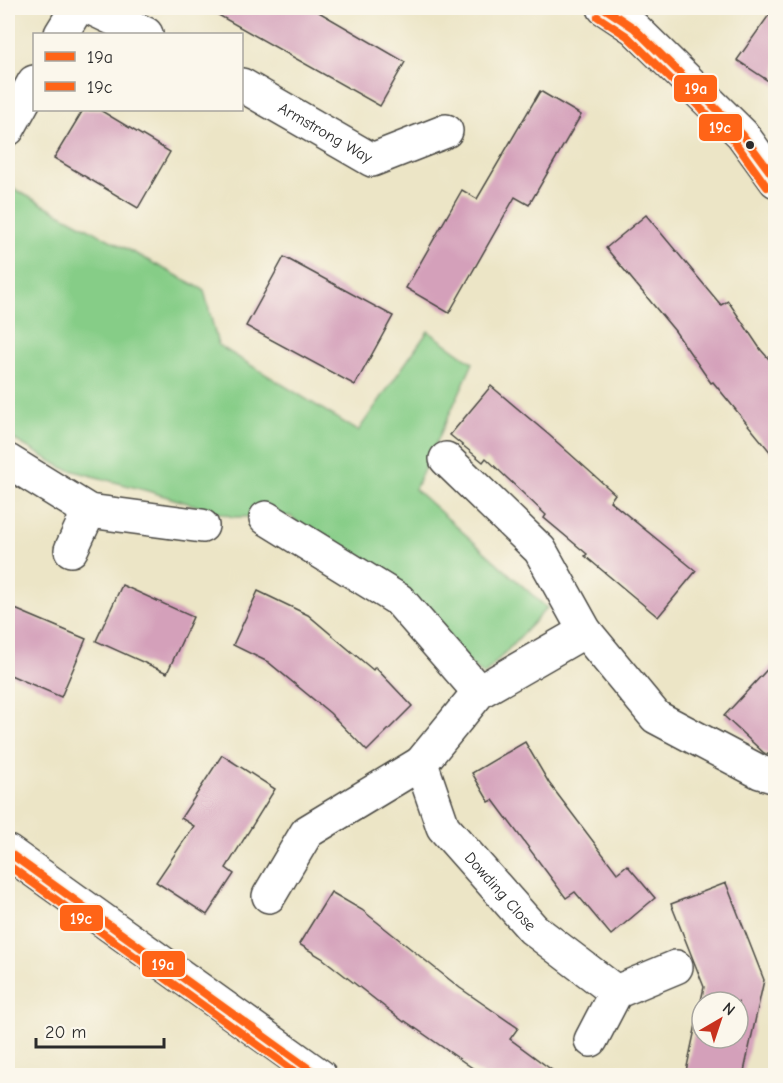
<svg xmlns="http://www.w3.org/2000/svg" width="783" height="1083" viewBox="0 0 783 1083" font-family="'Comic Neue',sans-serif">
<rect width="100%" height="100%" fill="#fbf7ec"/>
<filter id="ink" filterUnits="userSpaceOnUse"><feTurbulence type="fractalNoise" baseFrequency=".0167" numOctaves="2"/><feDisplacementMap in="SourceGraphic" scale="12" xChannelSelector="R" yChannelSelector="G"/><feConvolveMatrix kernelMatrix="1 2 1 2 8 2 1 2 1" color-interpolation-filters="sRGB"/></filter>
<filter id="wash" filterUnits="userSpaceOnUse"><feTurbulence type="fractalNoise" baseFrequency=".008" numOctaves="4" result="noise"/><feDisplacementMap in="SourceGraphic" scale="24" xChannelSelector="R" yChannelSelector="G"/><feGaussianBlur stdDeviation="1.35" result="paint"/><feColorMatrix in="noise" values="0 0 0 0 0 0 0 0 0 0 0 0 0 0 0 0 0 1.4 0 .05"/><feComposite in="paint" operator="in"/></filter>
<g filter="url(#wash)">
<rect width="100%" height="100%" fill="#ece5c6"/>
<path fill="#86cd87" stroke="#587c59" stroke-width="1.5" d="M 14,189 L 204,290 L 218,345 L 358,431 L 428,331 L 473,363 L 415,489 L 547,608 L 484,675 L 290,516 L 233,517 L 148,491 L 63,468 L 8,436 L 8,197 Z"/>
<g id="blocks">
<g fill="#d4a0ba" fill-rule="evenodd">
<path d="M 206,8 L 312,8 L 405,62 L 380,106 Z"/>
<path d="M 774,8 L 776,8 L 776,86 L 737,60 Z"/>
<path d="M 540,91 L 581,115 L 529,205 L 515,197 L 449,313 L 406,288 L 462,190 L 477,199 Z"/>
<path d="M 83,110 L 100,110 L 170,152 L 138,208 L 54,158 Z"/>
<path d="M 646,215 L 721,305 L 728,301 L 761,350 L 776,367 L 776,459 L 713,382 L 711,383 L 675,331 L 606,248 Z"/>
<path d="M 284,257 L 393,316 L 355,385 L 246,326 Z"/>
<path d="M 491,386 L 549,435 L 615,494 L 610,501 L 696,571 L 658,617 L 585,556 L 587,554 L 544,518 L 546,515 L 486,458 L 483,462 L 450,435 Z"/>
<path d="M 122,585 L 193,617 L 167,673 L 96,641 Z"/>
<path d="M 258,591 L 308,615 L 373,670 L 375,667 L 412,706 L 367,751 L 330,713 L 268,662 L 233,645 Z"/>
<path d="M 8,606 L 86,639 L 61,697 L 8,674 Z"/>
<path d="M 776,660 L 776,757 L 764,753 L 724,716 Z"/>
<path d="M 525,742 L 549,783 L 617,873 L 627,865 L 655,898 L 611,935 L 575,892 L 566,898 L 493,800 L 489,802 L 472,773 Z"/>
<path d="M 222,755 L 275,789 L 226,868 L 234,874 L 207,915 L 156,882 L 194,826 L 181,818 Z"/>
<path d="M 726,883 L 764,980 L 743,1076 L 685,1076 L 704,987 L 671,904 ZM 702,1002 L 738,1002 L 738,1038 L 702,1038 Z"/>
<path d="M 331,892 L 362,910 L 460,988 L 518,1028 L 510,1039 L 560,1076 L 484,1076 L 405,1021 L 404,1022 L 322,958 L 299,944 Z"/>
</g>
</g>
</g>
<g filter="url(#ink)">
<use href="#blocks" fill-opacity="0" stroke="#484742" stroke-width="1.5"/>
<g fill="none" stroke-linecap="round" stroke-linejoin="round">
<defs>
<g id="street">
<path d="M 91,8 L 146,34"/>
<path d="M 604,8 L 634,28 L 742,134 L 776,181"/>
<path d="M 61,34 L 77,8"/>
<path id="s1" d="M 242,85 L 372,160 L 446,131"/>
<path d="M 8,129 L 34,82"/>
<path d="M 446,459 L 540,550 L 585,631 L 656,717 L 760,772 L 776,777"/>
<path d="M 8,461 L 89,511 L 202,526"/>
<path d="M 266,518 L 399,600 L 479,692"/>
<path d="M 71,550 L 89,511"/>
<path id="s2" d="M 585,631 L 479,692 L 421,763 L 443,827 L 533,929 L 616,992 L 676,967"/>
<path d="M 269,896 L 307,832 L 421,763"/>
<path d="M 591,1040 L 616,992"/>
</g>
<path id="secondary" d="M 8,852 L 320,1076"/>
</defs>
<use href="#street" stroke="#484742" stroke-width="36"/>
<use href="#secondary" stroke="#484742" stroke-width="36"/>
<use href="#street" stroke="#fff" stroke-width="33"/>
<use href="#secondary" stroke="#fff" stroke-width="33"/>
<defs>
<g id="bus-1">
<path d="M 604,8 L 634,28 L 742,134 L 776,180"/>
<path d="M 8,852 L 319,1076"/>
</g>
<g id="bus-2">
<path d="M 598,17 L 627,36 L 734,141 L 767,187"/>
<path d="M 8,865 L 301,1076"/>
</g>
</defs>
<use href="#bus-1" stroke="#fbf7ec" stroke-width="12"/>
<use href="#bus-2" stroke="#fbf7ec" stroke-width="12"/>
<use href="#bus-1" stroke="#ff6417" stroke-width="8"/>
<use href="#bus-2" stroke="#ff6417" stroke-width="8"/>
</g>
</g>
<circle fill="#2b2b2b" stroke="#fbf7ec" stroke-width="2" cx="750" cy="145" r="5"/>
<g text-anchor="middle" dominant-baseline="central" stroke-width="5" stroke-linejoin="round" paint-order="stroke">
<g font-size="16" fill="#2b2b2b" stroke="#fbf7ec">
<text stroke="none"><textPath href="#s1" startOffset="96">Armstrong Way</textPath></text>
<text stroke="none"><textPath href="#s2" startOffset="368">Dowding Close</textPath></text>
</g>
</g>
<g stroke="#fbf7ec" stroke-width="2">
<rect x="673" y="74" width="45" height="29" rx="6" fill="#ff6417"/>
<rect x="698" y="113" width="45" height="29" rx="6" fill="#ff6417"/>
<rect x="59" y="904" width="45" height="28" rx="6" fill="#ff6417"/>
<rect x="141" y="950" width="45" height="28" rx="6" fill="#ff6417"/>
</g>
<g font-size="16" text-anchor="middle" font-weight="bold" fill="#fff">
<text x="696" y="94">19a</text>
<text x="720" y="133">19c</text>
<text x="81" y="924">19c</text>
<text x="163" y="970">19a</text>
</g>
<rect width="783" height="1083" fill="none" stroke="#fbf7ec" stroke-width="30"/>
<rect x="33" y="33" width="210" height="78" fill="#fbf7ec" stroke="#a8a59f" stroke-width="1.5"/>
<rect x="45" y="52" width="30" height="9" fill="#ff6417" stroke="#a8a59f" stroke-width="1.5"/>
<text x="87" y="63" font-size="18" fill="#2b2b2b">19a</text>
<rect x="45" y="82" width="30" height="9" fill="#ff6417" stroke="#a8a59f" stroke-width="1.5"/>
<text x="87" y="93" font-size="18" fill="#2b2b2b">19c</text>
<g transform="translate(720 1020) rotate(39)"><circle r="28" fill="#fbf7ec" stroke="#a8a59f" stroke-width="1.5"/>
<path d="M0-4.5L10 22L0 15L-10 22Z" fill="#c8321e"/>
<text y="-9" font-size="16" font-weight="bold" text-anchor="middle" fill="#2b2b2b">N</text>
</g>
<path d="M36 1038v9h128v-9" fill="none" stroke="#2b2b2b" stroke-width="3"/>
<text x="45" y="1038" font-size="18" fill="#2b2b2b" stroke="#fbf7ec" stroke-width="4.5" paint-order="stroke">20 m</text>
</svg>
